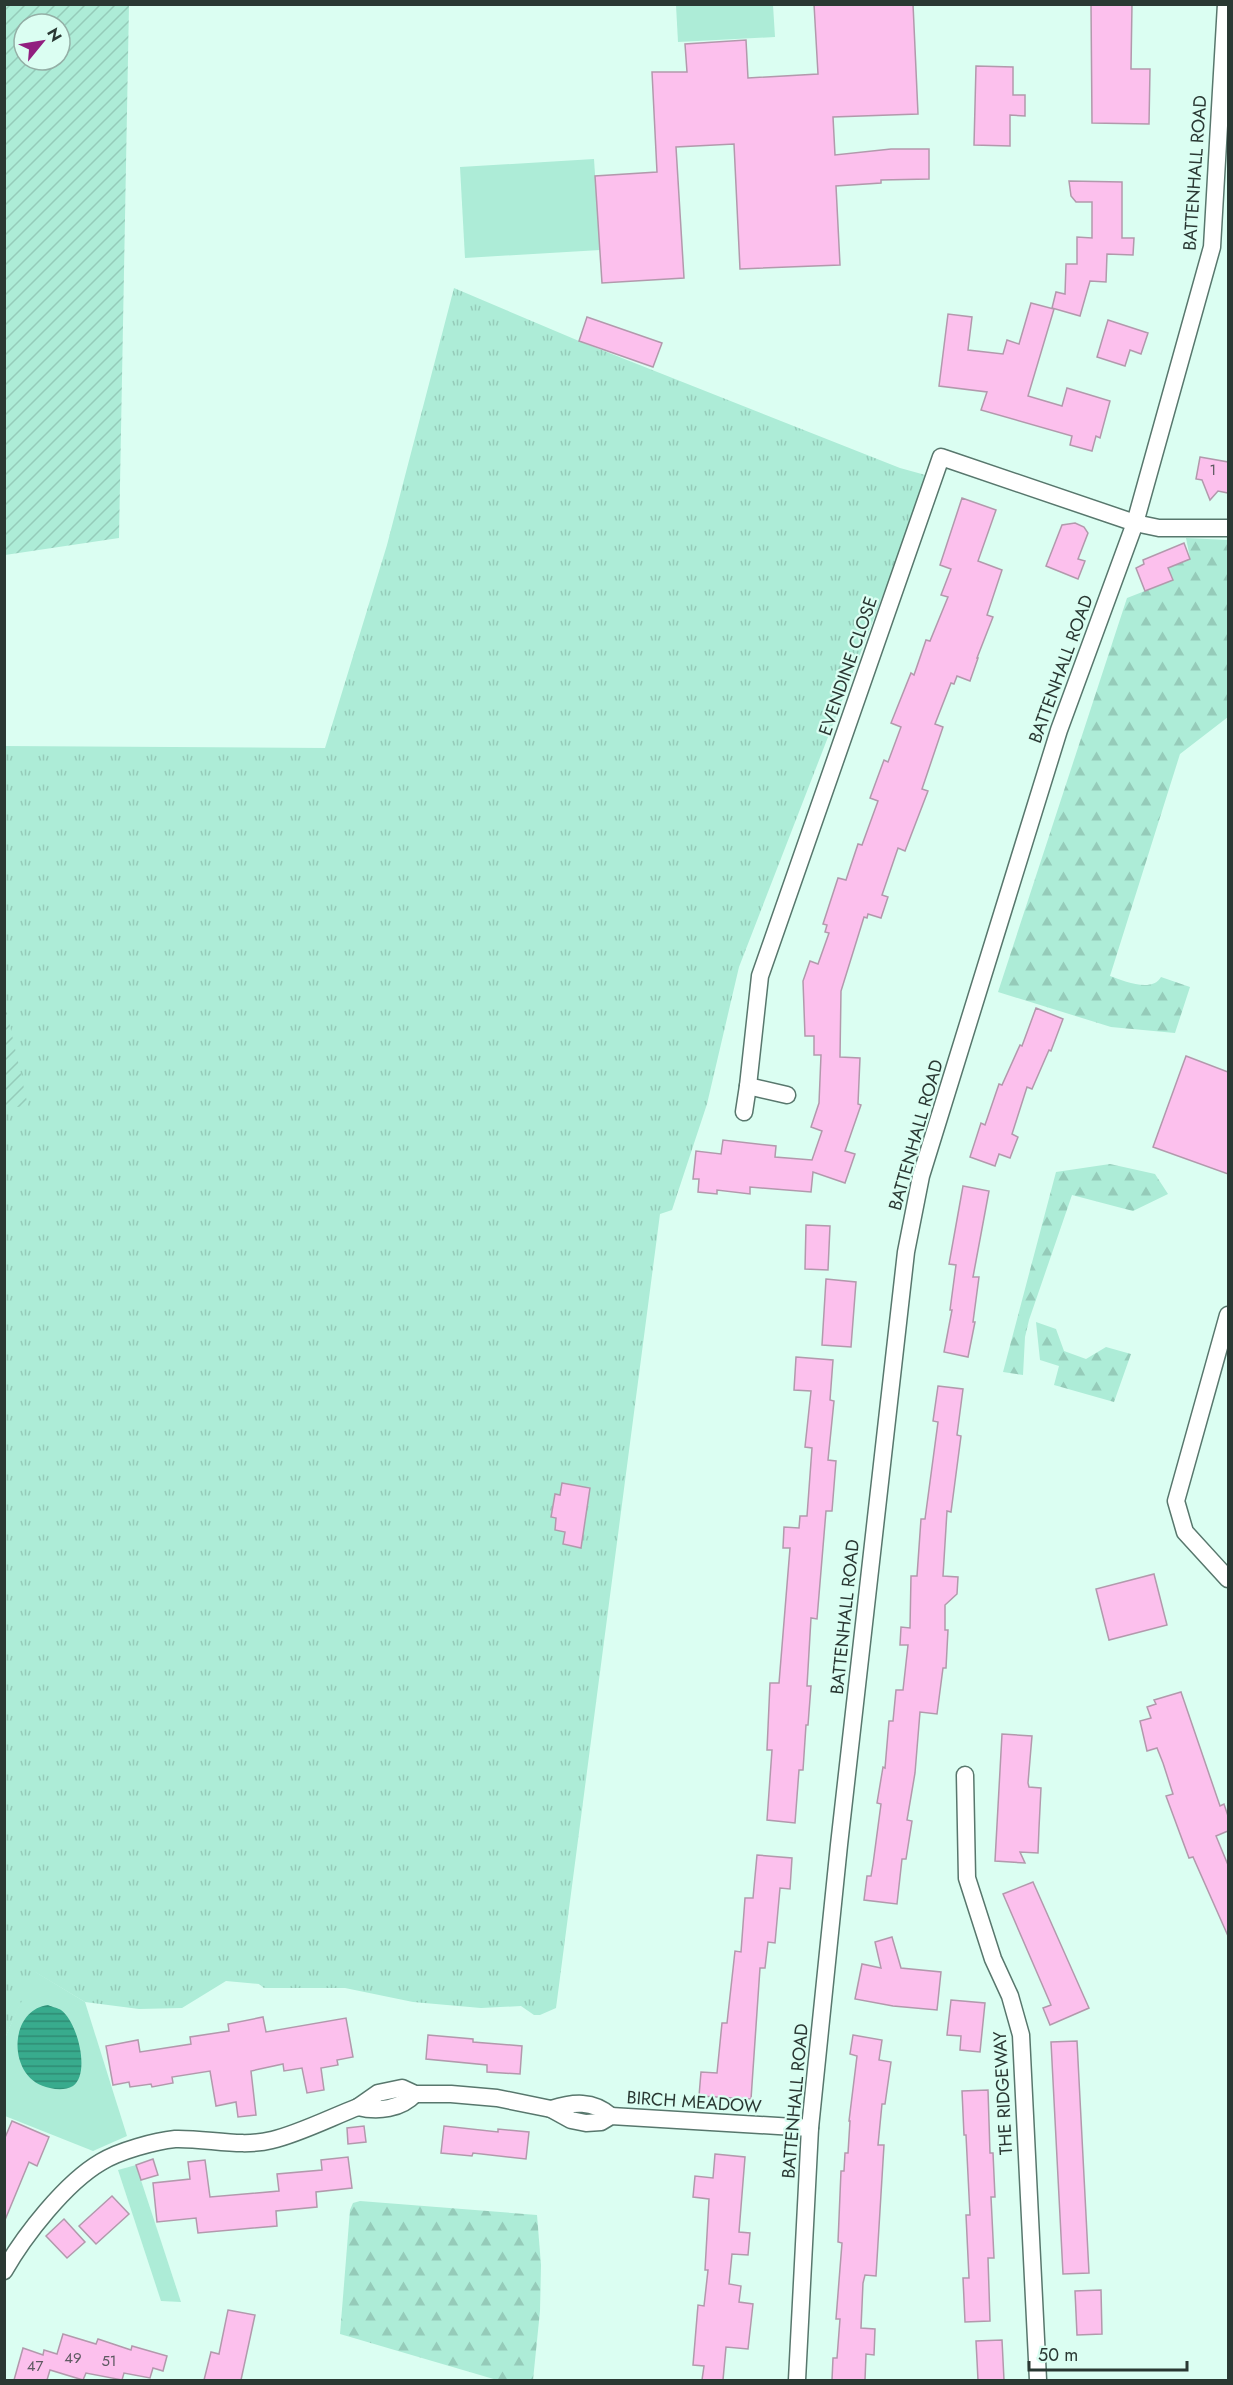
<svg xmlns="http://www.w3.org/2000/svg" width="1233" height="2385" viewBox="0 0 1233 2385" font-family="Jost,sans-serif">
<defs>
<pattern id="forest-firs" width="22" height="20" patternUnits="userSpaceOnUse" patternTransform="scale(1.5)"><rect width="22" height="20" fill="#adecd7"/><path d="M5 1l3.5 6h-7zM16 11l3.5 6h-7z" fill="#95cbb9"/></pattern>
<pattern id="park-tufts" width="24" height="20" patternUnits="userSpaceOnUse" patternTransform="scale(1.5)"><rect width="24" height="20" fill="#adecd7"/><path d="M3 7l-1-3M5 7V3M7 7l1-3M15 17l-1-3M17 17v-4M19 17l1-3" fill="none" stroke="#95cbb9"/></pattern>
<pattern id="garden-furrows" width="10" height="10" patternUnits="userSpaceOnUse" patternTransform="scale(1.5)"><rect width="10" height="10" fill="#adecd7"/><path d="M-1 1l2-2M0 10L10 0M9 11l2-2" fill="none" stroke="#95cbb9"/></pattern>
<pattern id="water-rules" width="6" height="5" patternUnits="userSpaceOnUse" patternTransform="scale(1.5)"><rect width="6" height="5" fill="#38ab8d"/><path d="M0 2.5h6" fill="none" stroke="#2f8c74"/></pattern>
</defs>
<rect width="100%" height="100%" fill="#dbfef2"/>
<g fill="#adecd7">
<path d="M 676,5 L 773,5 L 775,37 L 678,42 Z"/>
<path d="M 594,159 L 600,250 L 465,258 L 460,167 Z"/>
<path d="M 34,1971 L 85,2002 L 127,2136 L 93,2151 L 5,2116 L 5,2038 Z"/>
<path d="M 136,2165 L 181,2302 L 161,2301 L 118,2170 Z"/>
</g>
<g fill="url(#forest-firs)">
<path d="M 1186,538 L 1228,540 L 1228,717 L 1180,754 L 1110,976 C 1124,981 1152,993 1161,977 L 1190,987 L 1175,1033 L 1111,1027 L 998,992 L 1127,598 L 1173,580 L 1168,568 L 1190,558 Z"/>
<path d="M 1110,1164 L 1155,1174 L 1168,1194 L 1133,1211 L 1072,1195 L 1029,1320 L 1025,1337 L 1023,1375 L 1003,1372 L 1056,1172 Z"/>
<path d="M 1036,1322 L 1056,1329 L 1064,1351 L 1086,1359 L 1106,1347 L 1131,1354 L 1114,1402 L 1054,1385 L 1059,1366 L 1040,1360 Z"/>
<path d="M 360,2201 L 537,2215 L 541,2265 L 540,2311 L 533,2380 L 497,2380 L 340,2334 L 350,2210 L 353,2203 Z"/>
</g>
<path fill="url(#park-tufts)" d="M 454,288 L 579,341 L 900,468 L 929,476 L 739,967 L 707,1104 L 672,1210 L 660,1214 L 556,2008 L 540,2015 L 534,2015 L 521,2006 L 481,2008 L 413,2002 L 345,1988 L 264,1988 L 259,1984 L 226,1981 L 182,2008 L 139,2009 L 85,2002 L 35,1972 L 5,2038 L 5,746 L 325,748 L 387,545 Z"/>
<g fill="url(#garden-furrows)" fill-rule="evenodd">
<path d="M 5,4 L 129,5 L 119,538 L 5,555 ZM 24,24 L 60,24 L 60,60 L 24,60 Z"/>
<path d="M 5,1004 L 28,1106 L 5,1108 Z"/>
</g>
<path fill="url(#water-rules)" d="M 48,2005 C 52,2007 58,2008 61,2010 C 77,2021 91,2073 73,2086 C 66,2090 58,2090 50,2088 C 7,2081 7,2010 48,2005 Z"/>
<g fill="#fcc0ed" stroke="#b299ac" stroke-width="1.5">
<path d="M 814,4 L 913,4 L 918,114 L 833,117 L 835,155 L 891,149 L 929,149 L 929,179 L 881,180 L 881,183 L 836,186 L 840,265 L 740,269 L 734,144 L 676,147 L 684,278 L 602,283 L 595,176 L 657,172 L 652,72 L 687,72 L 685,44 L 746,40 L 748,78 L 818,74 Z"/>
<path d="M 1091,4 L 1132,4 L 1131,69 L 1150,69 L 1149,124 L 1092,123 Z"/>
<path d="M 976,66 L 1013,67 L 1013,95 L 1025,95 L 1025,116 L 1010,115 L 1010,146 L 974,145 Z"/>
<path d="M 1069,181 L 1122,182 L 1122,238 L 1134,238 L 1133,255 L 1107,254 L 1106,282 L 1090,281 L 1080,316 L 1052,308 L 1056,292 L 1065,294 L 1066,264 L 1077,264 L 1077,237 L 1092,238 L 1092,202 L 1076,202 L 1071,196 Z"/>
<path d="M 1031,303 L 1054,309 L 1028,396 L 1062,406 L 1067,388 L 1110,401 L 1100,438 L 1096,436 L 1092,451 L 1070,445 L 1072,436 L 981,410 L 987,392 L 939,386 L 948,314 L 972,317 L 968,350 L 1003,354 L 1007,340 L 1019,344 Z"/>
<path d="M 587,317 L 662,343 L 653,367 L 579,341 Z"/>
<path d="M 1108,320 L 1148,333 L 1141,354 L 1130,350 L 1125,366 L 1097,357 Z"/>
<path d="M 1200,457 L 1228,462 L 1228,493 L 1218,491 L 1210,500 L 1202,480 L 1196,479 Z"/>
<path d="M 962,498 L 996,510 L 978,561 L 1002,570 L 987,615 L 993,617 L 977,658 L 978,658 L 970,681 L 957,676 L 954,684 L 951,683 L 935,724 L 943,727 L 922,789 L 928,791 L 905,851 L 898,848 L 882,895 L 888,897 L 881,918 L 868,914 L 867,918 L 864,917 L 841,991 L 840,1057 L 860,1058 L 858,1104 L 861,1105 L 845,1151 L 855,1154 L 845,1183 L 813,1172 L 811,1192 L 750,1187 L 750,1194 L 717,1190 L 717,1194 L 698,1192 L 699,1179 L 693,1179 L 696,1151 L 721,1154 L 723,1140 L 776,1146 L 775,1157 L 812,1160 L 822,1131 L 811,1127 L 819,1103 L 821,1055 L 814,1055 L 814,1036 L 805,1036 L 803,981 L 810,961 L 818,964 L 829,933 L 825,932 L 827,925 L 823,924 L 838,878 L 846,880 L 858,844 L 862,845 L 878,801 L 870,798 L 884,760 L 888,762 L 901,727 L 891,723 L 911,673 L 914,675 L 926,640 L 930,641 L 948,597 L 941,595 L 951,569 L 940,565 Z"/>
<path d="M 1075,523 L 1084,527 L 1088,533 L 1078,559 L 1085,561 L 1078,579 L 1046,566 L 1062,525 Z"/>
<path d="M 1184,543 L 1190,559 L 1168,568 L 1173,580 L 1145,591 L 1136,568 L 1144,564 L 1143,560 Z"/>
<path d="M 1036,1008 L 1063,1019 L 1051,1051 L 1049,1050 L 1032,1089 L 1027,1087 L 1012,1134 L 1018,1137 L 1010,1158 L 999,1154 L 995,1166 L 970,1157 L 981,1123 L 985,1125 L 999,1084 L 1002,1085 L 1020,1045 L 1022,1046 Z"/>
<path d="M 1186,1056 L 1228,1072 L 1228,1174 L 1153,1147 Z"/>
<path d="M 963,1186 L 989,1191 L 973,1277 L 979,1277 L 973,1322 L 975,1322 L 968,1357 L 944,1352 L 952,1310 L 950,1310 L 956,1265 L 949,1264 Z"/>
<path d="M 806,1225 L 830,1226 L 828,1270 L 805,1269 Z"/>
<path d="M 826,1279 L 856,1282 L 851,1347 L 822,1345 Z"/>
<path d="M 796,1357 L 833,1360 L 830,1400 L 834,1401 L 828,1460 L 836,1461 L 832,1511 L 826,1511 L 817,1619 L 811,1618 L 807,1686 L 811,1686 L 808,1725 L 806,1725 L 803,1770 L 799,1770 L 795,1823 L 767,1820 L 772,1750 L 767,1750 L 770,1683 L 779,1683 L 790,1548 L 783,1548 L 784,1527 L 799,1528 L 800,1516 L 807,1516 L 812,1448 L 805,1447 L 811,1391 L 794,1390 Z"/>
<path d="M 938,1386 L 963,1389 L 957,1435 L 961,1436 L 951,1512 L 947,1511 L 943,1576 L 958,1577 L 957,1594 L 945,1605 L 945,1630 L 948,1630 L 946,1668 L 943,1668 L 937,1714 L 920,1712 L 915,1773 L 907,1820 L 912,1821 L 906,1859 L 902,1859 L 897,1904 L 864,1900 L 867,1876 L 871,1876 L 873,1864 L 881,1804 L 877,1803 L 883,1767 L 885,1768 L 889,1721 L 893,1721 L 896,1690 L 903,1690 L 908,1645 L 900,1645 L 901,1627 L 910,1628 L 911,1576 L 917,1576 L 921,1519 L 925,1519 L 938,1422 L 933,1421 Z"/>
<path d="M 562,1483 L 590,1488 L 581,1548 L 563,1544 L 565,1532 L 555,1530 L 556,1518 L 551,1517 L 555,1494 L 560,1495 Z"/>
<path d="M 1154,1574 L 1167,1625 L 1109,1640 L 1096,1589 Z"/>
<path d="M 1181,1692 L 1220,1806 L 1224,1804 L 1228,1816 L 1228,1831 L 1216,1836 L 1228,1865 L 1228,1936 L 1193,1857 L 1189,1858 L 1166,1796 L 1173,1794 L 1163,1763 L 1157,1748 L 1147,1751 L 1140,1721 L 1151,1718 L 1147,1707 L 1156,1704 L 1154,1700 Z"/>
<path d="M 1002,1734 L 1032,1736 L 1028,1783 L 1029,1787 L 1041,1788 L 1039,1828 L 1038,1853 L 1020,1852 L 1025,1863 L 995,1861 Z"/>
<path d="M 757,1855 L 792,1858 L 790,1889 L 780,1888 L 775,1943 L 768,1942 L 765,1968 L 760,1968 L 751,2099 L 699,2096 L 701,2072 L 717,2073 L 722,2023 L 727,2023 L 735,1951 L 741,1952 L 745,1898 L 753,1898 Z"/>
<path d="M 1033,1882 L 1089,2008 L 1050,2025 L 1043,2008 L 1051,2005 L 1003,1894 Z"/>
<path d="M 892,1937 L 901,1968 L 941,1972 L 937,2010 L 893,2006 L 855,1999 L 862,1964 L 881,1968 L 875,1942 Z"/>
<path d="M 951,2000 L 985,2003 L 980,2052 L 960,2050 L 961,2036 L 947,2035 Z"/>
<path d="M 263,2017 L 266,2032 L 346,2018 L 353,2057 L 337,2060 L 338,2065 L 321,2068 L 324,2090 L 307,2093 L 302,2068 L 284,2071 L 283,2064 L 251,2071 L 256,2115 L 238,2117 L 236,2102 L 216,2106 L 210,2071 L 172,2077 L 173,2083 L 152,2087 L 151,2084 L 130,2087 L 129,2082 L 113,2085 L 106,2046 L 138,2040 L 140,2052 L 191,2044 L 190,2037 L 229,2031 L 228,2024 Z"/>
<path d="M 428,2035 L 473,2039 L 473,2042 L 522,2046 L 520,2074 L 487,2072 L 487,2065 L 426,2059 Z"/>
<path d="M 853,2035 L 882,2040 L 879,2060 L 891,2062 L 885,2104 L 882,2104 L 878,2145 L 884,2145 L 876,2276 L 865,2275 L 863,2283 L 861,2328 L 875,2329 L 874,2355 L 866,2354 L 865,2380 L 832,2380 L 833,2358 L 837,2358 L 840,2319 L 836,2319 L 842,2243 L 838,2242 L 841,2171 L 844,2171 L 845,2153 L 848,2153 L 850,2121 L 849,2121 L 857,2056 L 850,2054 Z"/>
<path d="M 1077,2041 L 1089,2273 L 1063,2274 L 1051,2042 Z"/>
<path d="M 988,2090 L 990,2153 L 993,2153 L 995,2197 L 991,2197 L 994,2258 L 988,2258 L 990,2321 L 965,2322 L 963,2278 L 969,2278 L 966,2215 L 970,2215 L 966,2135 L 964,2135 L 962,2091 Z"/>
<path d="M 12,2121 L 49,2137 L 37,2166 L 29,2162 L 5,2220 L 4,2140 Z"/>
<path d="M 364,2126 L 366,2142 L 348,2144 L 347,2128 Z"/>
<path d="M 444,2126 L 498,2132 L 498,2129 L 529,2132 L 526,2159 L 473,2153 L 472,2156 L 441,2153 Z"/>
<path d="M 715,2154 L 745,2157 L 739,2232 L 750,2233 L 748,2255 L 732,2254 L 729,2284 L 741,2286 L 739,2302 L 753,2304 L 748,2349 L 726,2347 L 723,2380 L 702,2380 L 704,2366 L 693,2365 L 698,2305 L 704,2306 L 708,2270 L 705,2270 L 709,2199 L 693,2197 L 695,2176 L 713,2178 Z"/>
<path d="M 348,2157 L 352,2188 L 316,2192 L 317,2207 L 276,2211 L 277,2226 L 198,2233 L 196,2218 L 157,2222 L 153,2183 L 190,2179 L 188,2162 L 205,2160 L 210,2197 L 279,2191 L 277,2174 L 322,2170 L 321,2160 Z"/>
<path d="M 153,2159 L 158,2175 L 141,2180 L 136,2165 Z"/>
<path d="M 112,2196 L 129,2214 L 96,2244 L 79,2226 Z"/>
<path d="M 64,2219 L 85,2242 L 67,2258 L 46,2236 Z"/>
<path d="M 1101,2290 L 1102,2334 L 1077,2335 L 1075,2291 Z"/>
<path d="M 228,2310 L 255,2315 L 241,2380 L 204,2380 L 211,2352 L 219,2354 Z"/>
<path d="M 63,2334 L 96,2344 L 98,2339 L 131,2350 L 132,2346 L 167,2356 L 163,2371 L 153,2368 L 150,2378 L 124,2373 L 122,2380 L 86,2373 L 83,2380 L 50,2370 L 47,2380 L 14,2380 L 23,2348 L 43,2355 L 44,2350 L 57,2354 Z"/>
<path d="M 1002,2340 L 1004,2380 L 978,2380 L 976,2341 Z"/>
</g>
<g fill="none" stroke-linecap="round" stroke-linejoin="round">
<defs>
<g id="minor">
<path d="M 748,1086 L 787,1095"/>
<path d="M 744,1112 L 748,1086 L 760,976 L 941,457 L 1135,523 L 1159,528 L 1228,528"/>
<path d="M 1228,1315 L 1176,1501 L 1185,1532 L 1228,1579"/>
<path d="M 965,1775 L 967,1878 L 993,1959 L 1010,1996 L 1021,2035 L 1038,2380"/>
<path d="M 358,2107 C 378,2112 401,2109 415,2094"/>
<path d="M 551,2109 C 573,2102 593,2100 611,2116"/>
<path d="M 4,2271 C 24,2236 65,2183 101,2162 C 119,2151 155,2141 175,2139 C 207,2138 241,2148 272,2140 C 298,2134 332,2117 358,2107 L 378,2093 L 402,2088 L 415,2094 L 451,2094 L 497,2098 L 551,2109 L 571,2120 L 586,2123 L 601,2122 L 611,2116 L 810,2128"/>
<path d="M 797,2380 L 810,2128 L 839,1845 L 906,1252 L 921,1176 L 1059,730 L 1135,523 L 1212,247 L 1226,4"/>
</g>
</defs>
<use href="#minor" stroke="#58776d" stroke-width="19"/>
<use href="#minor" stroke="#fff" stroke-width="16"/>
</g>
<g text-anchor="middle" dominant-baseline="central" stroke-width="4.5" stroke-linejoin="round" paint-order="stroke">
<g font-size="15" fill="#5e5a62">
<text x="1213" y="470">1</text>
<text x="73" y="2358">49</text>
<text x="109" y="2361">51</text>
<text x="35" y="2366">47</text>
</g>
<g font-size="18" fill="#2a3833" stroke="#dbfef2">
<text transform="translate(1195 173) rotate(-86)">BATTENHALL ROAD</text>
<text transform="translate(848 666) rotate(-71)">EVENDINE CLOSE</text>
<text transform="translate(1061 669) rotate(-70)">BATTENHALL ROAD</text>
<text transform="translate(916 1135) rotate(-74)">BATTENHALL ROAD</text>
<text transform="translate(845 1617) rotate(-84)">BATTENHALL ROAD</text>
<text transform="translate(1003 2093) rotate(-93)">THE RIDGEWAY</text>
<text transform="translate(795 2101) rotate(-85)">BATTENHALL ROAD</text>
<text transform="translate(694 2102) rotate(4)">BIRCH MEADOW</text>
</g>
</g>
<rect width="1233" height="2385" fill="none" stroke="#2a3833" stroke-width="12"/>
<g transform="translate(42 42) rotate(60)"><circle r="28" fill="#dbfef2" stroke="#94afa6" stroke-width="1.5"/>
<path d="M0-4.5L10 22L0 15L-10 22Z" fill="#911f7f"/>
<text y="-9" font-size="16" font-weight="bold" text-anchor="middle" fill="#2a3833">N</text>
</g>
<path d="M1029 2361v9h158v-9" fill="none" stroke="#2a3833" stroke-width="3"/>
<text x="1038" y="2361" font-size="18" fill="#2a3833" stroke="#dbfef2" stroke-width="4.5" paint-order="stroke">50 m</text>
</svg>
